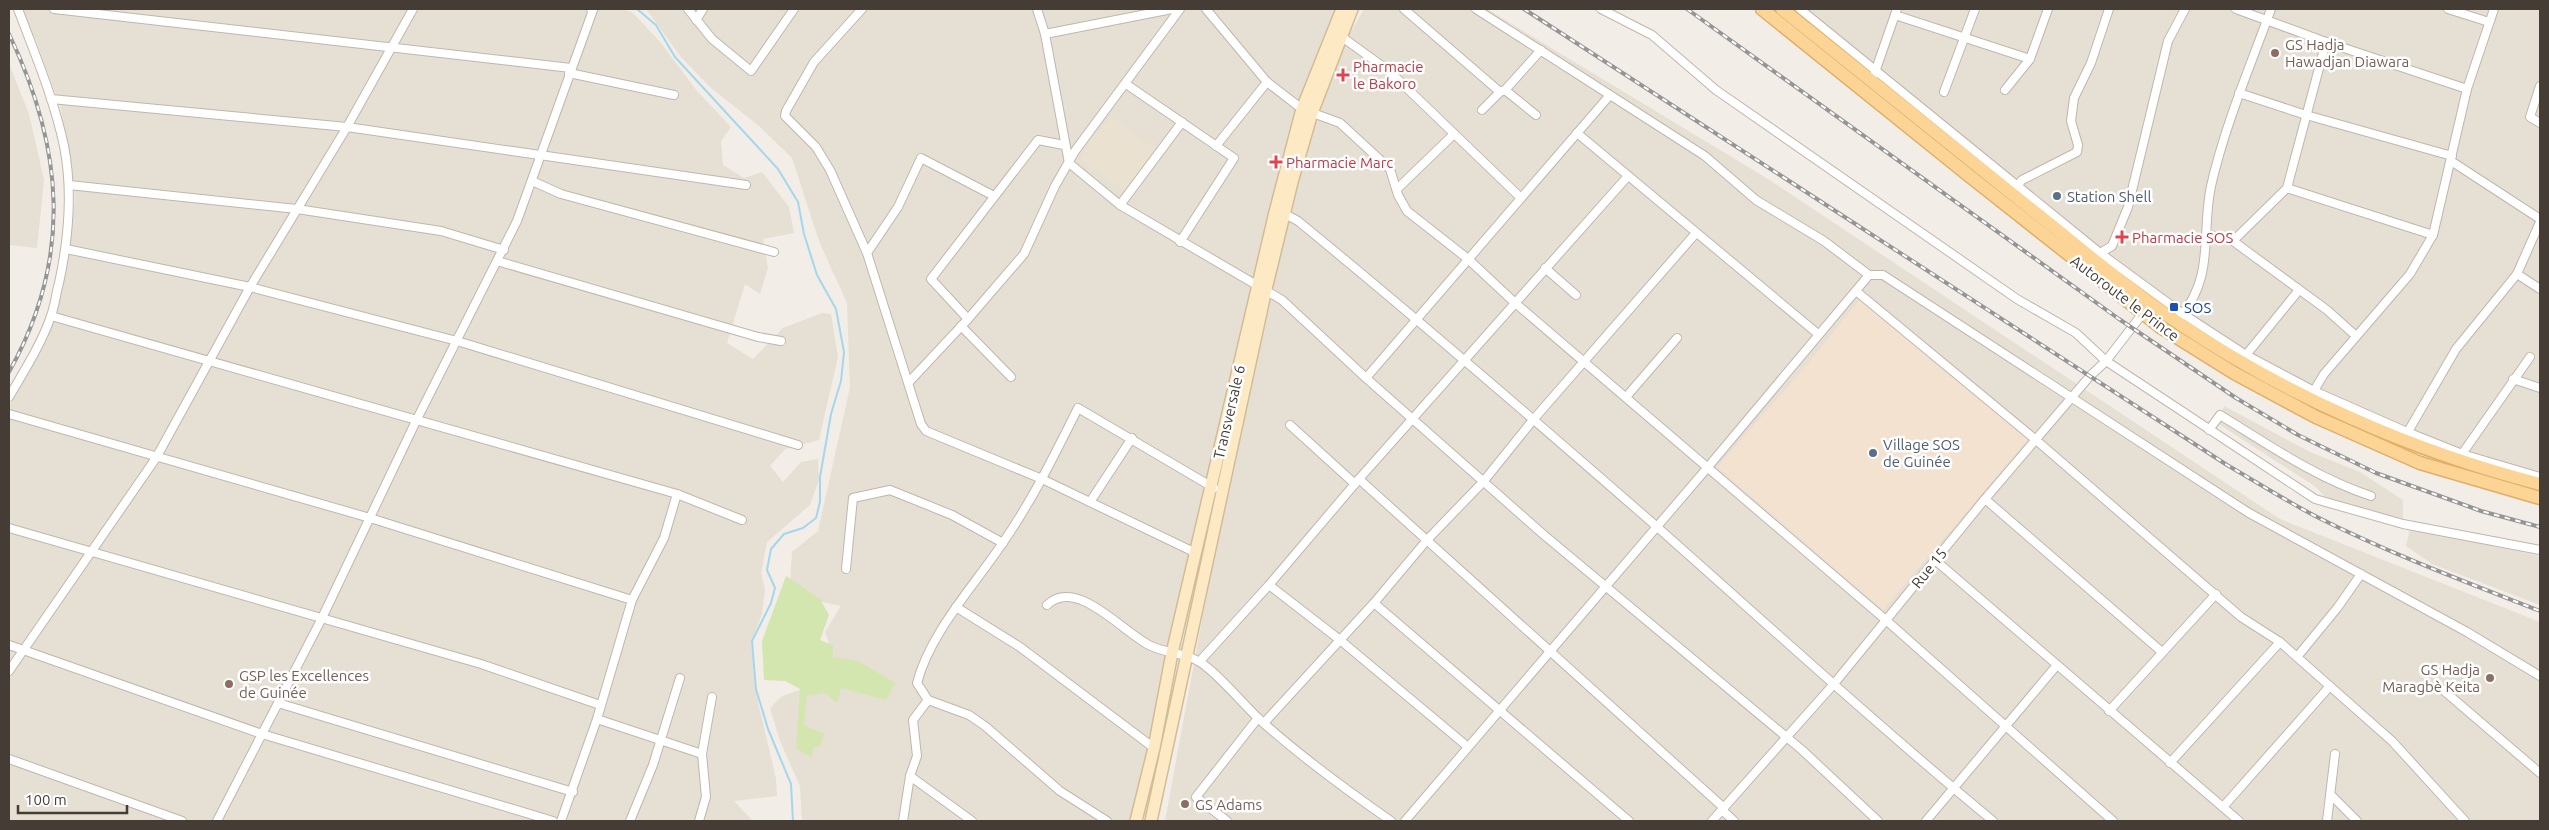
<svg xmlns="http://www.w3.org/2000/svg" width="2549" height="830" viewBox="0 0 2549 830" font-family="Ubuntu,sans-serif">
<rect width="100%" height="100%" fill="#f2ede6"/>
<g fill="#e6dfd4">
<path d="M 18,9 L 624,9 L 633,13 L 661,43 L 697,91 L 731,127 L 721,141 L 723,165 L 744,178 L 762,172 L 789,207 L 794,233 L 763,239 L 768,268 L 760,294 L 745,284 L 727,343 L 753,359 L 783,328 L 822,313 L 831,314 L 838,357 L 819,440 L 785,449 L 770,466 L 783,482 L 801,462 L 818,459 L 819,480 L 810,505 L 767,542 L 761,573 L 765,590 L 762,614 L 751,642 L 758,702 L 776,779 L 777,796 L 734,801 L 753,821 L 9,821 L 9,406 L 47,340 L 68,259 L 75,197 L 61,109 L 36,40 Z"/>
<path d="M 646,9 L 1343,9 L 1235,402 L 1136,821 L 802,821 L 800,786 L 780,741 L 770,708 L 782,696 L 817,684 L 838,668 L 825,632 L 841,606 L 813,600 L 790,582 L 792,552 L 818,531 L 850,387 L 847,303 L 819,241 L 792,158 L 759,126 L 711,88 L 681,57 Z"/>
<path d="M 1364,9 L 1487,9 L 1768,179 L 2280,519 L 2540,622 L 2540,821 L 1165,821 L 1229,473 L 1265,310 L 1303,156 L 1340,50 Z"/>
<path d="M 1800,9 L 2540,9 L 2540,473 L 2454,453 L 2208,341 L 1889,91 L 1824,29 Z"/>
<path d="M 9,64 L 29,114 L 44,180 L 37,248 L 9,245 Z"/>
<path d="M 2224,406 L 2310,452 L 2360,472 L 2403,500 L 2403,519 L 2340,504 L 2326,498 L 2316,487 L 2217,423 Z"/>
<path d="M 2410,528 L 2540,556 L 2540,605 L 2432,564 L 2406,546 Z"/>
</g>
<path fill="#f4e2d1" d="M 1860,299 L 2028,439 L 1883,610 L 1717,467 L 1806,366 Z"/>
<path fill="#ebe1d0" d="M 1111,117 L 1157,150 L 1127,193 L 1080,159 L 1093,137 Z"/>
<path fill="#d3e6b0" d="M 786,576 L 820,599 L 829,615 L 820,640 L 833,645 L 833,657 L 858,661 L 895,683 L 886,700 L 841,688 L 837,703 L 825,693 L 807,696 L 804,725 L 824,734 L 820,747 L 813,747 L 812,758 L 796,748 L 800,689 L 785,681 L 764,680 L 762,641 Z"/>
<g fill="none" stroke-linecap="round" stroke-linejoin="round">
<path stroke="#a4d7ee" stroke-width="2" d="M 637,9 L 656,25 L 675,57 L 686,69 L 778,169 L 798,202 L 804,234 L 817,275 L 836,309 L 844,352 L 841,381 L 831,414 L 820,477 L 820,502 L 816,518 L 803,528 L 784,534 L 771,549 L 767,570 L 775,588 L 771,603 L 752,641 L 756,689 L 768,729 L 791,784 L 793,821"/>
<defs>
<g id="minor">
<path d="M 54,9 L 571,68"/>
<path d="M 688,9 L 712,39 L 751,71 L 794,9"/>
<path d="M 862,9 L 814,62 L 786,111 L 785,116 L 816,147 L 830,170 L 867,253 L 921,424 L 926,431 L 1042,479 L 1196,553"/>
<path d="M 1037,9 L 1045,34 L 1069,163 L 1120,205 L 1282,300 L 1366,378 L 1544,535 L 1802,750 L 1878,821"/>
<path d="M 1206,9 L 1267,82 L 1302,109 L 1340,123 L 1390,169 L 1398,195 L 1407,211 L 1468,259 L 1514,302 L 1887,621 L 2113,821"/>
<path d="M 1404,9 L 1500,92"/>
<path d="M 1476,9 L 1705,156 L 1756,200 L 1824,241 L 1869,275 L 1883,275 L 2249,513 L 2467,632 L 2540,676"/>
<path d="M 1601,9 L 1652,35 L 1716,90 L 2017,299 L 2076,333 L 2106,361 L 2315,499 L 2403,524 L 2540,550"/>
<path d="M 1800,9 L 2100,253 L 2183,314 L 2246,355 L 2314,391 L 2407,432 L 2462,454 L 2540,477"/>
<path d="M 2236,9 L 2326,42 L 2467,89"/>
<path d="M 2448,9 L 2489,22"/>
<path d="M 1895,15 L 2030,59"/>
<path d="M 696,20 L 703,9"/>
<path d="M 1045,34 L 1172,9"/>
<path d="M 1342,37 L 1389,71 L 1521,198"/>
<path d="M 569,73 L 674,95"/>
<path d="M 1874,75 L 1897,9"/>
<path d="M 1126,84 L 1234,158 L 1180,242"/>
<path d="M 2540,86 L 2530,117 L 2540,123"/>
<path d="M 1505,90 L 1536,115"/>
<path d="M 2005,90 L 2030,59 L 2048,9"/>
<path d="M 1944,92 L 1975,9"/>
<path d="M 2239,93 L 2306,115 L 2452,156"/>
<path d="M 51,99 L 347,127 L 746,185"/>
<path d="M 1482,110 L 1500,92 L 1505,90 L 1541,50"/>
<path d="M 1577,133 L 1818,334"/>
<path d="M 1216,146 L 1267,82"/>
<path d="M 2451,161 L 2540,219"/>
<path d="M 532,181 L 561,194 L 774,252"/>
<path d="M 69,185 L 297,209 L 441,231 L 504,250"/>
<path d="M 2287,188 L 2433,235"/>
<path d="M 1397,189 L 1454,134"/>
<path d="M 2014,190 L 2022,180 L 2077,152 L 2078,145 L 2071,121 L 2074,98 L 2091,63 L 2109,9"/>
<path d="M 1120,205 L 1182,122"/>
<path d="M 1285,214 L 1298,221 C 1419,320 1538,423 1656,526 C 1768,625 1878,726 1993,821"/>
<path d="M 2207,234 L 2233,241 L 2327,310 L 2356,336"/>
<path d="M 2233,241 L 2287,188 L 2326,42"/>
<path d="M 66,249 L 250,287 L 457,341 L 798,445"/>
<path d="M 867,253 L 898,207 L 921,158 L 994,196"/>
<path d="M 2098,257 L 2100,253 L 2112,246 L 2128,207 L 2168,41 L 2185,9"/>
<path d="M 497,261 L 758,337 L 781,341"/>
<path d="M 1545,268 L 1576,295"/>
<path d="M 2517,274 L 2540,289"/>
<path d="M 1856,291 L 2036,440 L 2241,617 L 2280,642 L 2392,741 L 2465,821"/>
<path d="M 51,316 L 677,494 L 742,520"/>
<path d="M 2180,317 C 2215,277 2201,233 2211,186 C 2225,125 2250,67 2271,9"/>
<path d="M 968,319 L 931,279 L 1038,140 L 1064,145"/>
<path d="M 961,326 L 1011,377"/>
<path d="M 2246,355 L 2299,290"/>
<path d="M 1366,378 L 1610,95"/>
<path d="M 2513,379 L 2540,388"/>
<path d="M 909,382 L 968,319 L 1024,254 L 1055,186 L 1075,151 L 1180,9"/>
<path d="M 2312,394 L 2324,374 L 2410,274 L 2433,235 L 2467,89 L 2494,9"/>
<path d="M 9,397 C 24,371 41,345 51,316 C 55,305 56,293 59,283 C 69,237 73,192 64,146 C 54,99 35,54 18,9"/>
<path d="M 1626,397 L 1677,338"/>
<path d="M 9,414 L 370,518 L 632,600"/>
<path d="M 1290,425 L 1355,484"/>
<path d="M 2209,430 L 2220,415 C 2269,445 2316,478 2371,496"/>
<path d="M 2406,435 L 2456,349 L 2517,274 L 2540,222"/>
<path d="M 2462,454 L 2530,357"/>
<path d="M 1359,479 L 1724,808"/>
<path d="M 1985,499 L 2162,652"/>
<path d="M 1090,502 L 1132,438"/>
<path d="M 9,528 L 481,664 L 600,705"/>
<path d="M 1935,560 L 2239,821"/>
<path d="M 846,569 L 853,498 L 890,490 L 952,515 L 1003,543"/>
<path d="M 1269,585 L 1340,640 L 1468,747"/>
<path d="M 1374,603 L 1629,821"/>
<path d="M 1047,605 C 1077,576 1124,634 1151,646 C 1166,653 1184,653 1198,661 C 1215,670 1243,704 1259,719 C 1300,756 1345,789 1391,821"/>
<path d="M 956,607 L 1020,647 L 1154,748"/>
<path d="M 9,645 L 262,734 L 553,821"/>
<path d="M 2297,657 L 2338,607 L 2361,574"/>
<path d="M 1200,661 L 1269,585 L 1359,479 L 1628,176"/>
<path d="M 9,671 L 156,458 L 250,287 L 347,127 L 413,9"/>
<path d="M 2443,690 L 2540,773"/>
<path d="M 928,700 L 969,715 L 985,726 L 1060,791 L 1107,821"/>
<path d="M 278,703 L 573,792"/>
<path d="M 2109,711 L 2216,594"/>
<path d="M 597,719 L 702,754"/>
<path d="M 1264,723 L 1374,603 L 1427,540 L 1483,482 L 1533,420 L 1696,233"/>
<path d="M 9,759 L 182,821"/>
<path d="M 2170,763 L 2280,642"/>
<path d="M 910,776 L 972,821"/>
<path d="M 2331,795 L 2357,821"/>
<path d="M 2223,807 L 2330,686"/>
<path d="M 1722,810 L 1734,821"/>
<path d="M 217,821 L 321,620 L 417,419 L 517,221 L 593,10 L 591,9"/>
<path d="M 561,821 L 597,719 L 632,600 L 664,538 L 677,494"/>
<path d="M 630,821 L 653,765 L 680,678"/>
<path d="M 699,821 L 706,797 L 702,754 L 712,697"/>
<path d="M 903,821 L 910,776 L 917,756 L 913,720 L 928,700 L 917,683 C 930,633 973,587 1002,544 C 1032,501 1055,454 1078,408 L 1214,488"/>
<path d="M 1227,821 L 1196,797 L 1258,718"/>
<path d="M 1405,821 L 1708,467 L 1869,275"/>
<path d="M 1712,821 L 1833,685 L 1985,499 L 2090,376 L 2106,361 L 2143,313"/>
<path d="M 1926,821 L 2057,665"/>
<path d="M 2327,821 L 2335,754"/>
</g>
<g id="secondary">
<path d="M 1136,821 L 1154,748 L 1172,653 L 1275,212 L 1302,109 L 1342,9"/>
<path d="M 1151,821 L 1266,289 L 1292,182 L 1312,113 L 1352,9"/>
</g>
<g id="primary">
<path d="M 1762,9 L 1967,174 L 2162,328 L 2234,373 L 2316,417 L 2420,463 L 2540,498"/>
<path d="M 1782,9 C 1868,78 1954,148 2041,217 C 2085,252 2129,290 2177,322 C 2287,396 2412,451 2540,484"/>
</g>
</defs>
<use href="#minor" stroke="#c0b7ac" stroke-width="10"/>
<use href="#secondary" stroke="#d1bc97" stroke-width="14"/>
<use href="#primary" stroke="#e0af67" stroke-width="15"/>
<use href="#minor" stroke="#fff" stroke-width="8"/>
<use href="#secondary" stroke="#fdeac5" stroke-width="11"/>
<use href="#primary" stroke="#fbd496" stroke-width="12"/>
<defs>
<g id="rail">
<path d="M 1524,9 L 2227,465 C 2258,483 2288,502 2319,518 C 2391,554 2466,582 2540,611"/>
<path d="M 1687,9 L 2119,319 L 2236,398 L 2298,435 L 2376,473 L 2481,511 L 2540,527"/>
<path d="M 9,34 C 64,149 73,258 9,372"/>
</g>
</defs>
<use href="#rail" stroke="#959595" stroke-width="4"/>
<use href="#rail" stroke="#fff" stroke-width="2" stroke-dasharray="5.5" stroke-linecap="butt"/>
</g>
<g fill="#8d6e63" stroke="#fff" stroke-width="2">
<circle cx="2275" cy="53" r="5"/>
<circle cx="2490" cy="678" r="5"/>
<circle cx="229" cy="684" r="5"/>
<circle cx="1185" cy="804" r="5"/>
</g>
<g fill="#e0444e" stroke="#fff" stroke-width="2">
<path d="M1340.5 67.5h5v5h5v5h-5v5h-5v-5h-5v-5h5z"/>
<path d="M1273.5 154.5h5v5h5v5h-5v5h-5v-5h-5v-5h5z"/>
<path d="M2119.5 229.5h5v5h5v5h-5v5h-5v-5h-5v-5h5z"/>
</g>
<g fill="#5c6f8a" stroke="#fff" stroke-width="2">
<circle cx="2057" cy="196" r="5"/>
<circle cx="1873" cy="453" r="5"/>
</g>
<rect fill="#1a4fb4" stroke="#fff" stroke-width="2" x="2169" y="302" width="10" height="10" rx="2.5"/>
<g text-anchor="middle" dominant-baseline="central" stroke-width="5" stroke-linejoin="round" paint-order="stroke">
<g font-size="15" fill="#785e54" stroke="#fff" text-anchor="start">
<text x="2285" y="44">GS Hadja<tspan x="2285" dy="17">Hawadjan Diawara</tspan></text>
<text x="2480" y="669" text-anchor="end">GS Hadja<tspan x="2480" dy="17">Maragbè Keita</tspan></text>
<text x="239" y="675">GSP les Excellences<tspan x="239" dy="17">de Guinée</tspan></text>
<text x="1195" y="804">GS Adams</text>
</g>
<g font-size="15" fill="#be3a42" stroke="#fff" text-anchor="start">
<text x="1353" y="66">Pharmacie<tspan x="1353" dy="17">le Bakoro</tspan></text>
<text x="1286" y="162">Pharmacie Marc</text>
<text x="2132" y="237">Pharmacie SOS</text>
</g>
<g font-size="15" fill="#4e5e75" stroke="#fff" text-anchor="start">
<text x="2067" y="196">Station Shell</text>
<text x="1883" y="444">Village SOS<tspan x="1883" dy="17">de Guinée</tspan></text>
</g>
<g font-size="15" fill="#453d35" stroke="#fff">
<text transform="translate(2125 298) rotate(37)">Autoroute le Prince</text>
<text transform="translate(1229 412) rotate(-77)">Transversale 6</text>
<text transform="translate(1929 568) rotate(-51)">Rue 15</text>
</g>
<g font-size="15" fill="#164399" stroke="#fff" text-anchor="start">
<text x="2184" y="307">SOS</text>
</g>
</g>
<rect width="2549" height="830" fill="none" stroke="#453d35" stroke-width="20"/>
<path d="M18 805v8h109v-8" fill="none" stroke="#453d35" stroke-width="2.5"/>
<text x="25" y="805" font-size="15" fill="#453d35" stroke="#ffffff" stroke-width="4" paint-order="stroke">100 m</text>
</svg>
